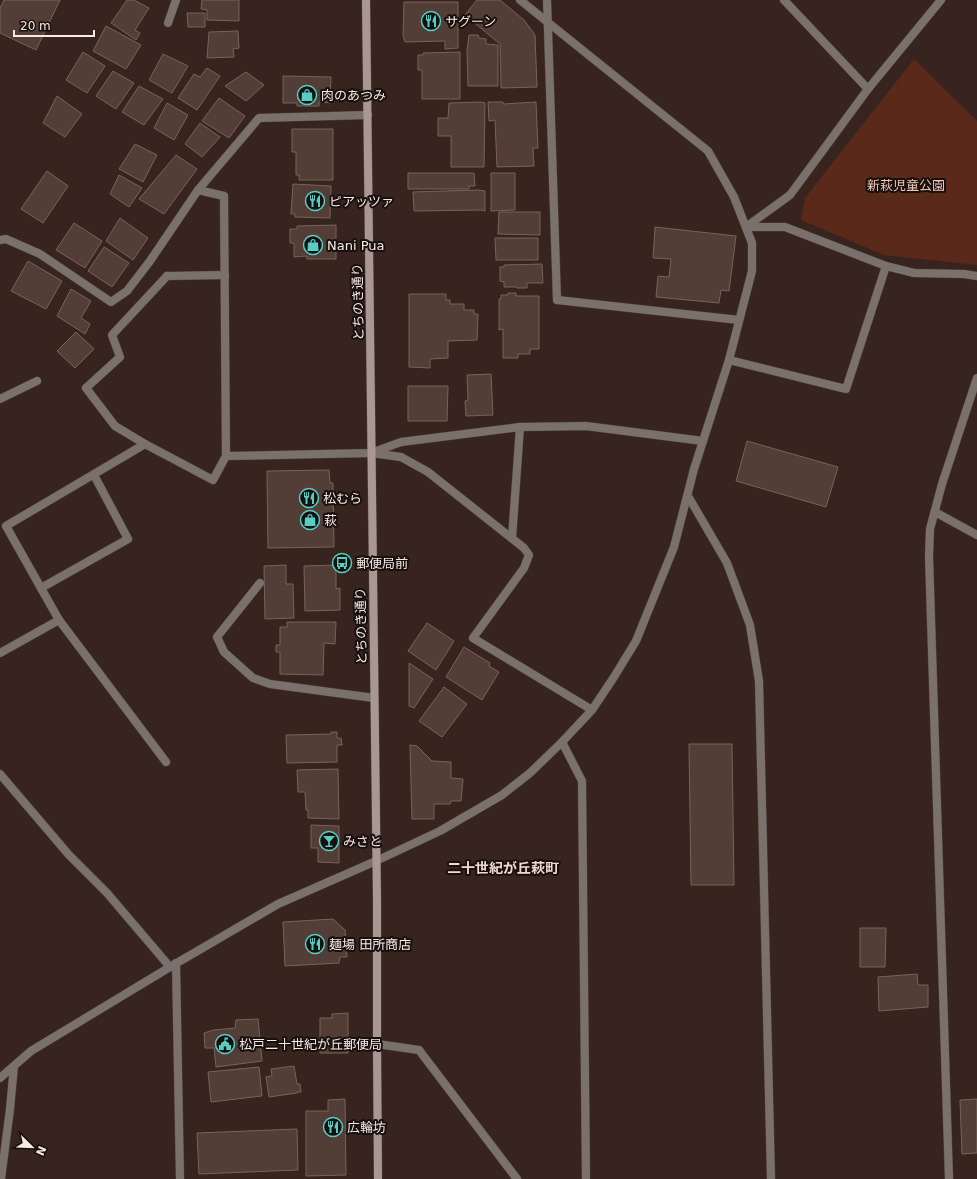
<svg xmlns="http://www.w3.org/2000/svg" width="977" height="1179" viewBox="0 0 977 1179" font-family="'DejaVu Sans','Noto Sans JP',sans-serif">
<rect width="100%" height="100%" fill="#37241e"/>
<path fill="#5a2919" d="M 914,59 L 977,121 L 977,265 L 884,255 L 801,220 L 805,198 Z"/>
<g fill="#533e37" stroke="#79625b">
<path d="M 4,0 L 60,0 L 36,50 L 0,33 L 0,8 Z"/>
<path d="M 127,0 L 134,0 L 149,8 L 135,30 L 140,33 L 136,40 L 111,23 Z"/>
<path d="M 202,0 L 239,0 L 239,21 L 207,20 L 207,10 L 201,9 Z"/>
<path d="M 477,0 L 500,0 L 524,20 L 535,35 L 537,87 L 501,88 L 500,44 L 465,15 Z"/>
<path d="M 404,2 L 458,2 L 458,48 L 445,49 L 445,41 L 405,42 L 403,35 Z"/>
<path d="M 187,13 L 205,13 L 205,27 L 188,27 Z"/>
<path d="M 106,26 L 141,45 L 126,69 L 93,51 Z"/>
<path d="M 238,31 L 239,48 L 233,49 L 234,57 L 207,58 L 209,32 Z"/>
<path d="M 469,35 L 478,35 L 479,38 L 486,39 L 486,44 L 498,45 L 498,86 L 468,86 L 467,51 Z"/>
<path d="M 83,52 L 105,66 L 87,93 L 66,80 Z"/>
<path d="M 460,52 L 460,99 L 422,99 L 422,70 L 418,70 L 418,55 L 423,55 L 423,53 Z"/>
<path d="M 163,54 L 188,66 L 172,93 L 149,80 Z"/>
<path d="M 207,68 L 220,76 L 197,110 L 178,98 L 194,74 L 200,77 Z"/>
<path d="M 113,71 L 134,83 L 116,109 L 96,96 Z"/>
<path d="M 246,72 L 264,85 L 246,101 L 225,86 Z"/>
<path d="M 283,76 L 331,77 L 330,103 L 319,102 L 319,106 L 297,106 L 297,103 L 283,103 Z"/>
<path d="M 139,86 L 163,99 L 144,125 L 122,112 Z"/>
<path d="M 57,96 L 82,114 L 65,137 L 43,123 Z"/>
<path d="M 219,98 L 245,116 L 229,138 L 202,121 Z"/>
<path d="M 481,102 L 485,103 L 484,167 L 451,167 L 451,136 L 438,136 L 438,118 L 448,118 L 449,103 Z"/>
<path d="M 488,102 L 503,102 L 503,104 L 536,102 L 538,148 L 533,148 L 534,166 L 497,167 L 495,120 L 489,121 Z"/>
<path d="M 167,103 L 188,115 L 174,140 L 154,128 Z"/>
<path d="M 200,123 L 220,137 L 202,157 L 185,144 Z"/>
<path d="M 292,129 L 333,129 L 333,180 L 299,180 L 299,175 L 296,175 L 296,152 L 292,152 Z"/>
<path d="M 135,144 L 157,155 L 143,182 L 119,169 Z"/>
<path d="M 176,155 L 197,169 L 164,214 L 139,199 Z"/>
<path d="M 47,171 L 68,186 L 43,223 L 21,209 Z"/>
<path d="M 408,173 L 474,173 L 475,186 L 469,186 L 469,189 L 408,189 Z"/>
<path d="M 491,173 L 515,173 L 515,210 L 491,211 Z"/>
<path d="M 119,175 L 142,188 L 129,207 L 110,194 Z"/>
<path d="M 293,184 L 331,186 L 330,218 L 295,217 L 295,214 L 291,214 Z"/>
<path d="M 479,190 L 485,191 L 485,211 L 481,210 L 414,211 L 413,192 Z"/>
<path d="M 499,212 L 540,212 L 540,235 L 498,234 Z"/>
<path d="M 120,218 L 148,238 L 133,260 L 106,241 Z"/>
<path d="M 74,223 L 102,241 L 85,268 L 56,250 Z"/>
<path d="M 336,225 L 336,259 L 307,259 L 307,256 L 294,257 L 294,243 L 290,243 L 290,229 L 297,229 L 297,226 Z"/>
<path d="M 655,227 L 736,236 L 729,291 L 721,290 L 719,303 L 656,297 L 658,276 L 669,277 L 671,259 L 653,258 Z"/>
<path d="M 495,238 L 538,238 L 538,260 L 496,260 Z"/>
<path d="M 104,247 L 129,263 L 112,287 L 88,271 Z"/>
<path d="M 28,261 L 62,281 L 46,309 L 11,291 Z"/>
<path d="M 542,264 L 543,283 L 527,283 L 527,288 L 517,288 L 517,287 L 504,287 L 504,282 L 500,281 L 500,267 L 504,267 L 504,265 Z"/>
<path d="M 71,289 L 91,301 L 81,318 L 90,324 L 85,334 L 57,316 Z"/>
<path d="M 508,293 L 516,293 L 516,296 L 539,296 L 539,349 L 530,349 L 530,354 L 518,354 L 518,358 L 503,358 L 503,329 L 499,330 L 499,299 L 501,299 L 501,295 L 508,295 Z"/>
<path d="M 409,294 L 446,294 L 446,300 L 450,300 L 450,304 L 464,304 L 464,310 L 474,310 L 474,314 L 478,314 L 477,340 L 448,341 L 448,358 L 430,359 L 430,368 L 409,367 Z"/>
<path d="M 76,332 L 94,349 L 75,368 L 57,351 Z"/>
<path d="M 491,374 L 493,415 L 466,416 L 465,401 L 468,400 L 467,375 Z"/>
<path d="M 408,386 L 448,386 L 447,421 L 408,421 Z"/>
<path d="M 747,441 L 838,467 L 826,507 L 736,481 Z"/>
<path d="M 329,470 L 330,483 L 333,483 L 334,547 L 268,548 L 267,471 Z"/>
<path d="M 286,565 L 286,584 L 293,584 L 294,618 L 265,619 L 264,566 Z"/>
<path d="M 336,565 L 336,589 L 340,588 L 340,610 L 305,611 L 304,566 Z"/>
<path d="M 287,622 L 336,622 L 335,644 L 324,643 L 323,675 L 280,674 L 280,652 L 276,652 L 276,645 L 280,645 L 280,627 L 287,627 Z"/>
<path d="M 427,623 L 454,641 L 436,670 L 408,651 Z"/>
<path d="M 464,647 L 490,663 L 489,666 L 499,672 L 482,700 L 446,677 Z"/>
<path d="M 409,663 L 433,679 L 414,708 L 409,706 Z"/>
<path d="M 444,687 L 467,704 L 442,737 L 419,721 Z"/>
<path d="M 331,732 L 337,732 L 337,738 L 341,738 L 342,745 L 337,745 L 337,762 L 287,763 L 286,735 L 331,734 Z"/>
<path d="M 689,744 L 732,744 L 734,885 L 691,885 Z"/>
<path d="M 410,745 L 417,746 L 432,761 L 451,762 L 451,778 L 463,779 L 461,801 L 451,801 L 450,804 L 434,804 L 434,819 L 412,819 Z"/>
<path d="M 338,769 L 339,819 L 308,818 L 308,810 L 306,810 L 305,792 L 298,792 L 297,770 Z"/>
<path d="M 311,825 L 339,826 L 339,863 L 318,862 L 318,848 L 311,848 Z"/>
<path d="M 333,919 L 345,930 L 347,957 L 340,957 L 339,963 L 285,966 L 283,922 Z"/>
<path d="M 860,928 L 886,928 L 885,967 L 860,967 Z"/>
<path d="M 917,974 L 918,985 L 928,985 L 928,1007 L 879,1011 L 878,977 Z"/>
<path d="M 348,1013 L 348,1053 L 320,1053 L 320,1018 L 332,1018 L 332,1014 Z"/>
<path d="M 258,1019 L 262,1061 L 216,1067 L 214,1048 L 205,1048 L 204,1033 L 214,1030 L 235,1028 L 236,1020 Z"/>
<path d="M 294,1066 L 297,1084 L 300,1084 L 301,1092 L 297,1092 L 297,1093 L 269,1097 L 266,1077 L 272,1076 L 271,1069 Z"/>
<path d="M 259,1067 L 262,1096 L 211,1102 L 208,1072 Z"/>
<path d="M 345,1099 L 346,1175 L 306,1176 L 306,1111 L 328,1111 L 328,1100 Z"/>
<path d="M 977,1099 L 977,1153 L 962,1154 L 960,1100 Z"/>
<path d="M 297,1129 L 298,1170 L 199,1174 L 197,1133 Z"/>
</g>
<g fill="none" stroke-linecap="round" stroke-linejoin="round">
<defs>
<g id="lane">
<path d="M 784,0 L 868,89"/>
<path d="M 0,399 L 37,381"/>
<path d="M 145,444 L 115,426 L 86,388 L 120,357 L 112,335 L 167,276"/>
<path d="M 371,453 L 401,457 L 428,472 L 524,548 L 529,555 L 524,568 L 473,638 L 592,710"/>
<path d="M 512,538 L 520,427"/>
<path d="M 260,583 L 217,637 L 224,652 L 253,678 L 270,684 L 374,698"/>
<path d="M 41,588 L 128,539 L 94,475"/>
<path d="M 377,1044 L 419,1050 L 517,1179"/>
</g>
<g id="street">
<path d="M 547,0 L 557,300 L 739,320"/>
<path d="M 168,23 L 176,0"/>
<path d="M 198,190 L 224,196 L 226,456"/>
<path d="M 746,227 L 790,195 L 868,89 L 941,0"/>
<path d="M 746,227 L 785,227 L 886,266 L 914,273 L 964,274 L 977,276"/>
<path d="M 0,240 L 6,239 L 40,254 L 111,302 L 127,291 L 150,261 L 198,190 L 259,118 L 368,115"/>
<path d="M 167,276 L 225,275"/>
<path d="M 729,360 L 846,389 L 886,266"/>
<path d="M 688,496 L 727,563 L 750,625 L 759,681 L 771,1179"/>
<path d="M 935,512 L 977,535"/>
<path d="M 59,620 L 166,762"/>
<path d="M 0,653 L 59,620 L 6,526 L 145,444 L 213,480 L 226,456 L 371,453 L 401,442 L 520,427 L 586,426 L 703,441"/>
<path d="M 562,742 L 582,781 L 586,1179"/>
<path d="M 0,774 L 69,855 L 107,893 L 170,967"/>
<path d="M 176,963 L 180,1179"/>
<path d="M 0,1078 L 31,1051 L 170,967 L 278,904 L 376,861 L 440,831 L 502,795 L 530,773 L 562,742 L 592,710 L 614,677 L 636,641 L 674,547 L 694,469 L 729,360 L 752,271 L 752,243 L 734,197 L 708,151 L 520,0"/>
<path d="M 1,1179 L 10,1109 L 14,1066"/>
<path d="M 949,1179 L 929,557 L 930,529 L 942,484 L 977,378"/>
</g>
<path id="secondary" d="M 366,0 L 377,900 L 377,1044 L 378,1179"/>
</defs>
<use href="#lane" stroke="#52403a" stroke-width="9"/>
<use href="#street" stroke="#52403a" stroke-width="9"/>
<use href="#secondary" stroke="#52403a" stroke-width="9"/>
<use href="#lane" stroke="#7a706c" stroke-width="8"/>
<use href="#street" stroke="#7a706c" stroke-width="8"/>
<use href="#secondary" stroke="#a89792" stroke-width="8"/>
</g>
<defs>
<symbol id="restaurant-ring" viewBox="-11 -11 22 22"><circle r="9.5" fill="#18100d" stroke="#55cec5" stroke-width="1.5"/><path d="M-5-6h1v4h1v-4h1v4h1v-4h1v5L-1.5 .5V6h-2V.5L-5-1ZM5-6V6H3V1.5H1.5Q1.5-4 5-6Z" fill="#55cec5"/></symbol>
<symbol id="shop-ring" viewBox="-11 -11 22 22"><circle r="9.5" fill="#18100d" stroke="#55cec5" stroke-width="1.5"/><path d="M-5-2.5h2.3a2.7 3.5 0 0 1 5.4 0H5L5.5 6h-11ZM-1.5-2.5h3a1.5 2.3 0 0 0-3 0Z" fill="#55cec5"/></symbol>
<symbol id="bus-ring" viewBox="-11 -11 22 22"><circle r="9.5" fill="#18100d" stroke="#55cec5" stroke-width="1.5"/><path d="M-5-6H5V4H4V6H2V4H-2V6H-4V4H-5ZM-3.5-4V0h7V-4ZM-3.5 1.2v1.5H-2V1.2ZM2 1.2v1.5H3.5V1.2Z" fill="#55cec5"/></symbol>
<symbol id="bar-ring" viewBox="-11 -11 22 22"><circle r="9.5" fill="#18100d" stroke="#55cec5" stroke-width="1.5"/><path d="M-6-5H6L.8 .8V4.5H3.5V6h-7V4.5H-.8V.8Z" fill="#55cec5"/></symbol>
<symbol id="civic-ring" viewBox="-11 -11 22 22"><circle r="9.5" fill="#18100d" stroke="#55cec5" stroke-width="1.5"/><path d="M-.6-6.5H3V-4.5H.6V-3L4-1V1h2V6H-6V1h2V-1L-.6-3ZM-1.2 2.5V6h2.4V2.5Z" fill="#55cec5"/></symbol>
</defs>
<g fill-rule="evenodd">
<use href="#restaurant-ring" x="420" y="10" width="22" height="22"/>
<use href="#shop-ring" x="296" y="84" width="22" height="22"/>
<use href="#restaurant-ring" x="304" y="190" width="22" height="22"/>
<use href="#shop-ring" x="302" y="234" width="22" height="22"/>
<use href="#restaurant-ring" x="298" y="487" width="22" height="22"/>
<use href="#shop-ring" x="299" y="509" width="22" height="22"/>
<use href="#bus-ring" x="331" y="552" width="22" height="22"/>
<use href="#bar-ring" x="318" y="830" width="22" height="22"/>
<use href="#restaurant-ring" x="304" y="933" width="22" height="22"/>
<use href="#civic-ring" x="214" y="1033" width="22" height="22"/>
<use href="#restaurant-ring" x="322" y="1116" width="22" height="22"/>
</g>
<g text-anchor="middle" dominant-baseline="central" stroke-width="4" stroke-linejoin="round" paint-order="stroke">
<g font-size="13" fill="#f7e9e5" stroke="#18100d" text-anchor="start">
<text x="445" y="21">サグーン</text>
<text x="321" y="95">肉のあつみ</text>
<text x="329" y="201">ピアッツァ</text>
<text x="327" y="245">Nani Pua</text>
<text x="323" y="498">松むら</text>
<text x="324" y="520">萩</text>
<text x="356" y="563">郵便局前</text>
<text x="343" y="841">みさと</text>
<text x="329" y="944">麺場 田所商店</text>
<text x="239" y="1044">松戸二十世紀が丘郵便局</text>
<text x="347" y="1127">広輪坊</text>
</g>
<g font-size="13" fill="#f2c5b5" stroke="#18100d">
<text x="906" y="185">新萩児童公園</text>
</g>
<g font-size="13" fill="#f7e9e5" stroke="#18100d">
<text transform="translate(358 302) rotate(-91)">とちのき通り</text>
<text transform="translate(361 626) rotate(-91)">とちのき通り</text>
</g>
<g font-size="14" font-weight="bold" fill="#f3d8d0" stroke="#18100d">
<text x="503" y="868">二十世紀が丘萩町</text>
</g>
</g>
<g transform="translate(32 1147) rotate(113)" stroke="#18100d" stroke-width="3" paint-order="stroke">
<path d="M0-3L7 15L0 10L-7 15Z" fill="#f7e9e5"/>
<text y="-6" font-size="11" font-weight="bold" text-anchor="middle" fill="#f7e9e5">N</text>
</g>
<path d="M14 30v6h80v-6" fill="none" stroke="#f7e9e5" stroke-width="2"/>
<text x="20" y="30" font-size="12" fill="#f7e9e5" stroke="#18100d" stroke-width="3" paint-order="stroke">20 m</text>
</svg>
